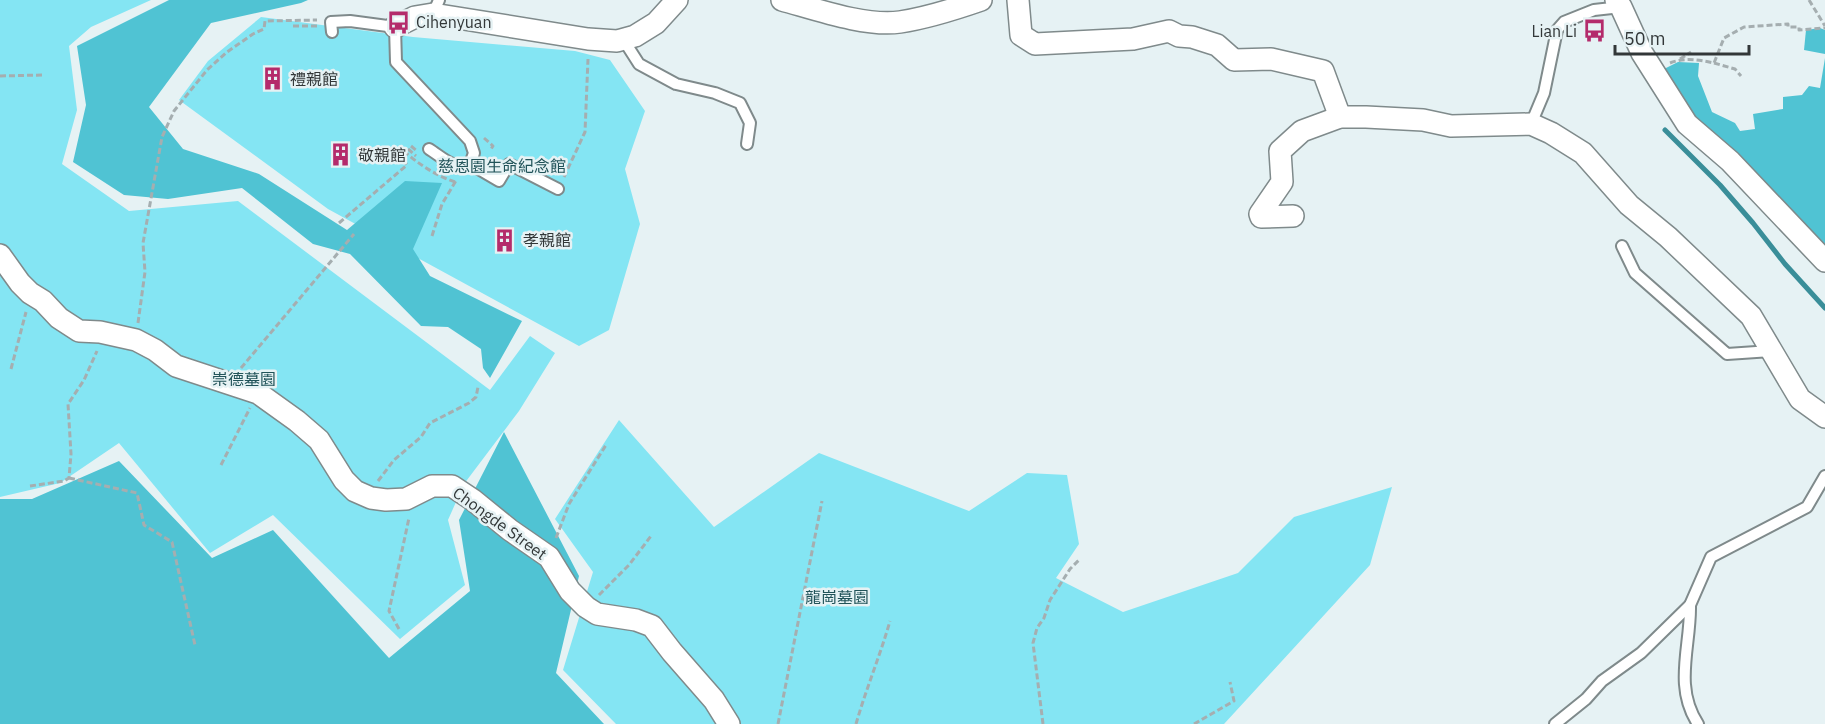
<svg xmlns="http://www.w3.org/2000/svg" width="1825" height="724" viewBox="0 0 1825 724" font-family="'IBM Plex Sans','Noto Sans TC',sans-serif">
<rect width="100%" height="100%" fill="#e6f2f4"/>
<g fill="#84e5f3">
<path d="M 0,0 L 151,0 L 91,27 L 69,46 L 77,110 L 62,164 L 129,211 L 238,201 L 490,390 L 530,336 L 555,353 L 519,411 L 464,484 L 448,520 L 465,585 L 400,639 L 273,515 L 210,553 L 119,443 L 60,483 L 0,497 Z"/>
<path d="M 261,17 L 413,37 L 575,51 L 610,60 L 645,111 L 625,169 L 640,224 L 609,330 L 579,346 L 328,209 L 179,100 L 208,61 Z"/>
<path d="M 619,420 L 714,527 L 819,453 L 969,511 L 1027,473 L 1067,475 L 1079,544 L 1056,578 L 1123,612 L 1238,573 L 1294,517 L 1392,487 L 1370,565 L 1224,724 L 616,724 L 563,670 L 593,572 L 555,519 Z"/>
</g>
<g fill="#50c3d3">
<path d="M 169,0 L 308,0 L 301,3 L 211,23 L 149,107 L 183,149 L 259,174 L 347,230 L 405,181 L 442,183 L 413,249 L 430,276 L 522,321 L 490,378 L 483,368 L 481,349 L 448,327 L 421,326 L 350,254 L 313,244 L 242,188 L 168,199 L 124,195 L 73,162 L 86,105 L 77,46 Z"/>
<path d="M 1820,28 L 1825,30 L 1825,54 L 1804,50 L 1806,30 Z"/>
<path d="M 1825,58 L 1825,252 L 1693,120 L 1662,70 L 1678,62 L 1699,63 L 1698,76 L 1712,112 L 1735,123 L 1740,131 L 1755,129 L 1753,114 L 1783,109 L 1783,97 L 1802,95 L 1809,86 L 1820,88 Z"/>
<path d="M 504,432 L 579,576 L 556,673 L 604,724 L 0,724 L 0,499 L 32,499 L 119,461 L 212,558 L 273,530 L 389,658 L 470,591 L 459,520 Z"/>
</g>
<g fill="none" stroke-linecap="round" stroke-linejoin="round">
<path stroke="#3a8e99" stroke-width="5" d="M 1665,130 L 1720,185 L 1753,223 L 1785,264 L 1825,308"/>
<defs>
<g id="service">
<path d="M 433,14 L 439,0"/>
<path d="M 332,32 L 331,22 L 350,21 L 395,27 L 396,62 L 470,141 L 474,153 L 470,164 C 455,171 442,157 429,149"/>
<path d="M 623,39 L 639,64 L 676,84 L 715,93 L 740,103 L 750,123 L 747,144"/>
<path d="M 1531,124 L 1544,93 L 1557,30 L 1564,22 L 1594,10 L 1621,7"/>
<path d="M 470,164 L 499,181 L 509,164 L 558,189"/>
<path d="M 1622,246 L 1635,273 L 1727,354 L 1771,351"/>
<path d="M 1690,605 C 1691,646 1673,686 1698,724"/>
<path d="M 1555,724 L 1586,699 L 1602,681 L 1641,653 L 1690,605 L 1711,557 L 1807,507 L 1825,476"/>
</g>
<g id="minor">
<path d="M 782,0 C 815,9 866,27 900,22 C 927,18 955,9 981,0"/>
<path d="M 1018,0 L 1021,35 L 1035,44 L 1133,39 L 1169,31 L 1179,36 L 1192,37 L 1217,45 L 1234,60 L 1271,59 L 1323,71 L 1340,117"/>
<path d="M 1616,0 L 1621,7 L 1642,53 L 1687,124 L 1730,161 L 1825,261"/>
<path d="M 395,27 L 415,17 L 433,14 L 588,39 L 617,41 L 635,36 L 656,23 L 677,0"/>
<path d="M 1293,216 L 1261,217 L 1260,214 L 1282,182 L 1280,151 L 1302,131 L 1340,117 L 1366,117 L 1423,120 L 1451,126 L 1531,124 L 1551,133 L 1583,153 L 1629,205 L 1668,237 L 1751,316 L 1800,399 L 1825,417"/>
<path d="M 0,255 L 20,283 L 30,293 L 43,301 L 59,318 L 79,331 L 100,332 L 136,340 L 155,350 L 176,366 L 258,393 L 297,421 L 319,440 L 344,480 L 355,491 L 371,498 L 386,500 L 406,499 L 432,486 L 452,486 L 473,500 L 510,530 L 549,557 L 570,591 L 586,607 L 597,614 L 636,620 L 652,626 L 672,652 L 714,700 L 729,724"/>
</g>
</defs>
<use href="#service" stroke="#7f8a8b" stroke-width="14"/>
<use href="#minor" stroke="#7f8a8b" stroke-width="24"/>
<g stroke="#a5aeb0" stroke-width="3" stroke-dasharray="6 3" stroke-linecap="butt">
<path d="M 1809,0 L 1825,26"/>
<path d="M 293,26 L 317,26"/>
<path d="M 1680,59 L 1691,52"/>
<path d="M 1670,63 C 1685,57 1699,60 1714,63 L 1724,38 L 1744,27 L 1788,24 L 1788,27 L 1799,27 L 1799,30 L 1825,28"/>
<path d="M 1714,63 L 1735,69 L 1741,76"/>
<path d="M 0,76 L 42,75"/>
<path d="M 484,138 L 493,146 L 491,149"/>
<path d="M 411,146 L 417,151"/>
<path d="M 408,149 L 416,156"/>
<path d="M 404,151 C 418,164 437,176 455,182"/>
<path d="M 564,177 L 585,132 L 588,59"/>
<path d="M 339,223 L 407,165 L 401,157"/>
<path d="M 432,236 L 442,204 L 457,179"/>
<path d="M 138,323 L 145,272 L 143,243 L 162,137 L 174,111 L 207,70 L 227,52 L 253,34 L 264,29 L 265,21 L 317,20"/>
<path d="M 241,368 L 354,234"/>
<path d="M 11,369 L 26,312"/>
<path d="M 221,465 L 250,408"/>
<path d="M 69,478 L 137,493 L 144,525 L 172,542 L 195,645"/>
<path d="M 378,481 L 394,460 L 421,437 L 430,423 L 469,403 L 476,397 L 478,387"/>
<path d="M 30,486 L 64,481 L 69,478 L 71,454 L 68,404 L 84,380 L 97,351"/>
<path d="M 556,538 L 569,504 L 606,445"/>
<path d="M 599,595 L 629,565 L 651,536"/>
<path d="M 399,629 L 389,611 L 409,518"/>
<path d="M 778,724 L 822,501"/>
<path d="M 856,724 C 866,689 880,656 890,621"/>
<path d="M 1043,724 L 1033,643 L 1037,628 L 1044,618 L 1050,600 L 1070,569 L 1079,560"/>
<path d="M 1194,724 L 1234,701 L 1230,682"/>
</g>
<use href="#service" stroke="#fff" stroke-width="10"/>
<use href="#minor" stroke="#fff" stroke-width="21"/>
</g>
<defs>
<symbol id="bus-bare" viewBox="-9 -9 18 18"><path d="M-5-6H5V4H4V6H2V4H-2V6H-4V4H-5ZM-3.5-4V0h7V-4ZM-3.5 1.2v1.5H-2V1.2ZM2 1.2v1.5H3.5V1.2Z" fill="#b42b6b" stroke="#e6f2f4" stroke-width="2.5" paint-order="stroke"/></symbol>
<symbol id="building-bare" viewBox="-9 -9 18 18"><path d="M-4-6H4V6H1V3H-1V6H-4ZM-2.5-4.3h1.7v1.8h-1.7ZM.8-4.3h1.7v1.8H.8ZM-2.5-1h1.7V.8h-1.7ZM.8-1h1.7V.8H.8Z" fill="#b42b6b" stroke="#e6f2f4" stroke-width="2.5" paint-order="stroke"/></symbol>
</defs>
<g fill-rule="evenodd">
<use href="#bus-bare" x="382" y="6" width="33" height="33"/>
<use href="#bus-bare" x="1578" y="14" width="33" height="33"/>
<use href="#building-bare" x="256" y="62" width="33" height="33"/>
<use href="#building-bare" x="324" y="138" width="33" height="33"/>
<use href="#building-bare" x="488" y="224" width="33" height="33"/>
</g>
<g text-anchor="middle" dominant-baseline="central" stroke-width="5" stroke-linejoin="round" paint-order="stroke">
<g font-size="16" fill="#323738" stroke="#e6f2f4" text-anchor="start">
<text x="416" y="22">Cihenyuan</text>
<text x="1577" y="31" text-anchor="end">Lian Li</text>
<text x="290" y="79">禮親館</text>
<text x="358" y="155">敬親館</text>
<text x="523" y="240">孝親館</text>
</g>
<g font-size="16" fill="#215359" stroke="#e6f2f4">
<text x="502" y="166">慈恩園生命紀念館</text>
<text x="244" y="379">崇德墓園</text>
<text x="837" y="597">龍崗墓園</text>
</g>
<g font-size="16" fill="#323738" stroke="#e6f2f4">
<text transform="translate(500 523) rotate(36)">Chongde Street</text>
</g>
</g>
<path d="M1615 45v9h134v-9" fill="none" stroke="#323738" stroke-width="3"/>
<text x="1624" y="45" font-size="18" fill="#323738" stroke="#e6f2f4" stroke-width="4.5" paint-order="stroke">50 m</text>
</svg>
